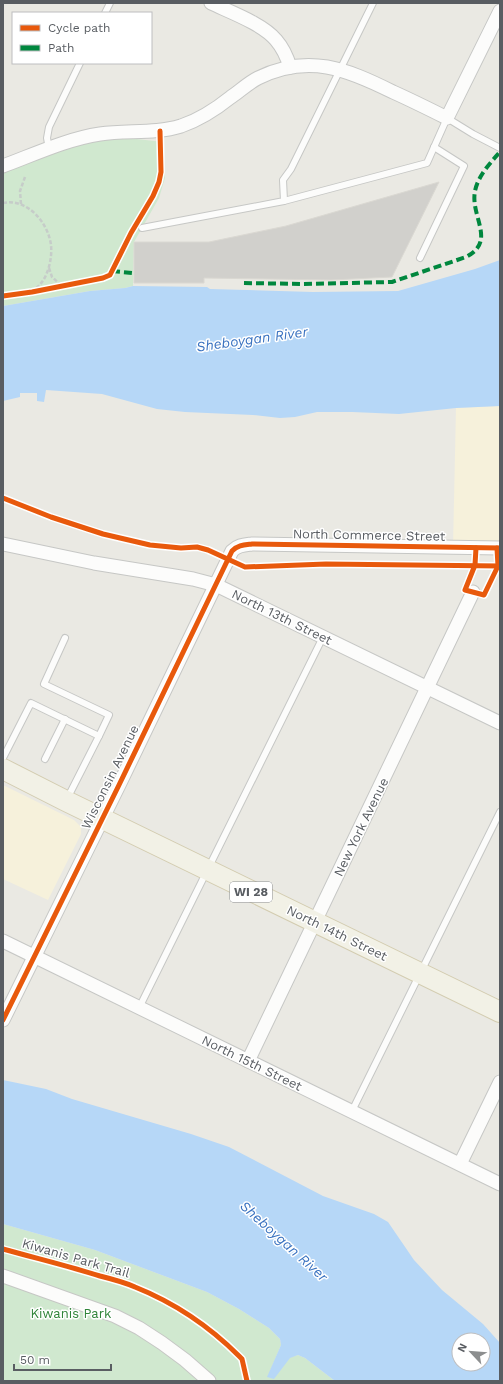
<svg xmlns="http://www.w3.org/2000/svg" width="503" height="1384" viewBox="0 0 503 1384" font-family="'Work Sans',sans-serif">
<rect width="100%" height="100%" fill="#eae9e3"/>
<g fill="#f6f1db">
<path d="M 500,406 L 500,548 L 453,547 L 456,408 Z"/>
<path d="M 3,785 L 74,820 L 81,827 L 81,834 L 48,900 L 3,879 Z"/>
</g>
<g fill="#d0e8cf">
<path d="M 102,135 L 163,142 L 165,178 L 159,198 L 134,242 L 133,286 L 125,288 L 90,291 L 3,306 L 3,168 Z"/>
<path d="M 3,1224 L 95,1250 L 207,1292 L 239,1309 L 269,1328 L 280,1339 L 281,1345 L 268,1376 L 282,1367 L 290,1357 L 298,1355 L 305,1358 L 335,1381 L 3,1381 Z"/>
</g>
<g fill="#b6d7f7" fill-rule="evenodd">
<path d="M 500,260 L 500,406 L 456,408 L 399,414 L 352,412 L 317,412 L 295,417 L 280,418 L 253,415 L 185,412 L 157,409 L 102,394 L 46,390 L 44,402 L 37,401 L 37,393 L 20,393 L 20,397 L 3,401 L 3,306 L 90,291 L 125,288 L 133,286 L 207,287 L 210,289 L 313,292 L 398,291 L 475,269 Z"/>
<path d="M 3,1080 L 46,1089 L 72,1099 L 191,1134 L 229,1147 L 323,1196 L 374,1214 L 388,1222 L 414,1260 L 442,1290 L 483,1324 L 500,1343 L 500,1381 L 335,1381 L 305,1358 L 298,1355 L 290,1358 L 274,1379 L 267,1377 L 281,1345 L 280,1339 L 269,1328 L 239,1309 L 207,1292 L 95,1250 L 3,1224 ZM 459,1340 L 483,1340 L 483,1364 L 459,1364 Z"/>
</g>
<path fill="#d1d0cc" stroke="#dad8d2" d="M 439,182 L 392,277 L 331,280 L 204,278 L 204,283 L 134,283 L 134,242 L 209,242 L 286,226 Z"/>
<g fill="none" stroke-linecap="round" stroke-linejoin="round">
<defs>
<g id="service">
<path d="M 105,13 L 110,3"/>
<path d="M 49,149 L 47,138 L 49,127 L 80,63"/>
<path d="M 284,201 L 427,163 L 447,118 L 473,134 L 500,148"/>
<path d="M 142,228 L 284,201 L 283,180 L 291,169 L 373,3"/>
<path d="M 420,258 L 464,166 L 434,147"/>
<path d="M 65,638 L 44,684 L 109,715 L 99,736"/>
<path d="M 3,758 L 31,703 L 99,736 L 67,799"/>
<path d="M 45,759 L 65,719"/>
<path d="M 139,1008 L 323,637"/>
<path d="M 352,1111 L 500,812"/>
</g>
<g id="minor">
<path d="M 211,3 C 230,12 263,24 276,40 C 283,48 287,57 290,67"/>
<path d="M 3,166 C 35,154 67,139 100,134 C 127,130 155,134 181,126 C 199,120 216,109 231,97 C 240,91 248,83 258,78 C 308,53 347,69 393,92 C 411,100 429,109 447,118 L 500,11"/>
<path d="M 3,544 L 94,563 L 193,579 L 216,585 L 500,723"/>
<path d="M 3,941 L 500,1184"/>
<path d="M 3,1020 L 119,785 L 232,551 C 238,545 244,545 252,544 L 500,548"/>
<path d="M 248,1061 L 473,592"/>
<path d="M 460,1164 L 500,1082"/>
<path d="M 3,1276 L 115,1316 L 139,1328 L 162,1343 L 185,1360 L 209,1381"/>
</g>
<path id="primary" d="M 3,769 L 66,801 L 500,1012"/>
</defs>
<use href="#service" stroke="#c6c7c5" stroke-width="8"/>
<use href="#minor" stroke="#c6c7c5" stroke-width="15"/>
<use href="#primary" stroke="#d3ccb0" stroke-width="22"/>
<g stroke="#c6ccc9" stroke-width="2.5" stroke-dasharray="4 2" stroke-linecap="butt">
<path d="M 3,203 C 27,198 48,222 51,245 C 52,255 50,266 46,275 C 43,282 38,287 32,292"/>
<path d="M 21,204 L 20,191 L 25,177"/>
<path d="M 49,268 L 52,277 L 62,286"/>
</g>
<use href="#service" stroke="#fcfcfb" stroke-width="6"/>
<use href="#minor" stroke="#fcfcfb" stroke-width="13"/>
<use href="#primary" stroke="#f2f1e6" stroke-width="20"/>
<g stroke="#00873e" stroke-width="4" stroke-dasharray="8 4" stroke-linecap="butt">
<path d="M 112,271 L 133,273"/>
<path d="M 244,283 L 302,284 L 392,282 L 466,257 C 497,241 470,217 475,191 C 478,176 490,163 500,152"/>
</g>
<defs>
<g id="cycleway">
<path d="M 3,296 L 32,292 L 103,278 L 110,275 L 131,233 L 153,196 L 159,182 L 161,172 L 160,131"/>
<path d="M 3,498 L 51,517 L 103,534 L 150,545 L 181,548 L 197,547 L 208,550 L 245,567 L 326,564 L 500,566"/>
<path d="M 476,548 L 475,565 L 465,590 L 484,595 L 498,566 L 497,548"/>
<path d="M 3,1020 L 119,785 L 232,551 C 238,545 244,545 252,544 L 500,548"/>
<path d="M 3,1249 C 35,1258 68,1266 100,1276 C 112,1279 124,1282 135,1287 C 175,1303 209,1326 239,1356 L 242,1359 L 247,1381"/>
</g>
</defs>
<use href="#cycleway" stroke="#fff" stroke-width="8"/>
<use href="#cycleway" stroke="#e8590c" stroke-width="5"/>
</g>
<g text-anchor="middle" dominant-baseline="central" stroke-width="3" stroke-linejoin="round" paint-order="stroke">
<rect fill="#fff" stroke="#8b8e91" stroke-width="1" x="230" y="882" width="42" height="20" rx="3"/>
<g font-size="12" font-weight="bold" fill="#595d62">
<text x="251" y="892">WI 28</text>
</g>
<g font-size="13" fill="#595d62" stroke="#fff">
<text transform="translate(369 535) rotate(1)">North Commerce Street</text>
<text transform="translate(282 617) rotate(26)">North 13th Street</text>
<text transform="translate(110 777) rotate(-64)">Wisconsin Avenue</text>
<text transform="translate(361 827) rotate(-64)">New York Avenue</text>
<text transform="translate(337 933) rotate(26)">North 14th Street</text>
<text transform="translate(252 1063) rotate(26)">North 15th Street</text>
<text transform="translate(76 1258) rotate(16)">Kiwanis Park Trail</text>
</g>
<g font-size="13" fill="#2f8439" stroke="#fff">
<text x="71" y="1313">Kiwanis Park</text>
</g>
<g font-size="14" font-style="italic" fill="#3972c0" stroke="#fff">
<text transform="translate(252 339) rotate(-8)">Sheboygan River</text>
<text transform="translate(284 1241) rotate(42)">Sheboygan River</text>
</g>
</g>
<rect width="503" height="1384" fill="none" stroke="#595d62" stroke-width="8"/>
<rect x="12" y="12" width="140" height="52" fill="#ffffff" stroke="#bdbec0"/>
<rect x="20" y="25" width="20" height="6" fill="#e8590c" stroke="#bdbec0"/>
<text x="48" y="32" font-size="12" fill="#595d62">Cycle path</text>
<rect x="20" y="45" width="20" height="6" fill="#00873e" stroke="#bdbec0"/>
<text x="48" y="52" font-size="12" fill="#595d62">Path</text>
<g transform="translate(471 1352) rotate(296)"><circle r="19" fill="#ffffff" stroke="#bdbec0"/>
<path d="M0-3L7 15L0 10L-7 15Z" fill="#8c8e8f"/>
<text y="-6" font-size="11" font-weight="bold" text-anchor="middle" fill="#595d62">N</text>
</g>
<path d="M14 1364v6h97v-6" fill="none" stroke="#595d62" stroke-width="2"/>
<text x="20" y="1364" font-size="12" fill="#595d62" stroke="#ffffff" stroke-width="3" paint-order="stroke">50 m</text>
</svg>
